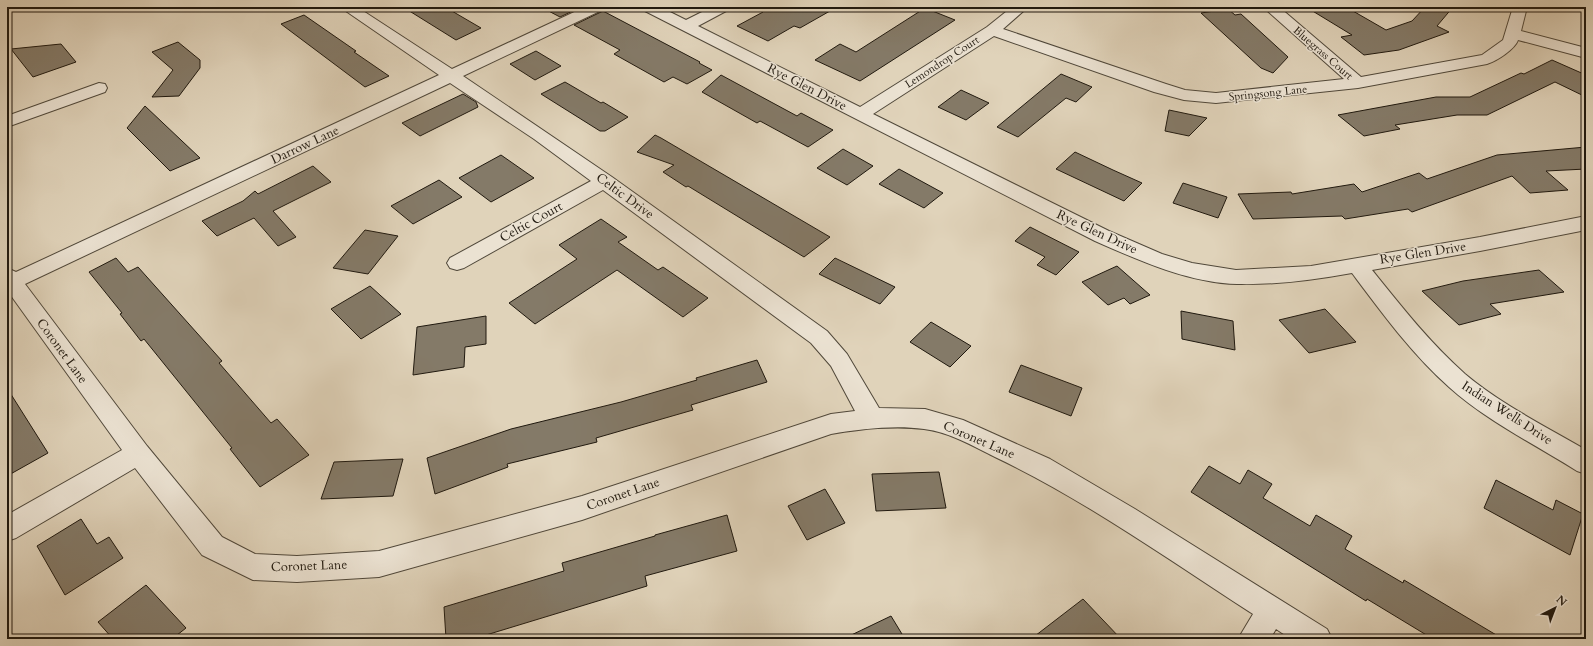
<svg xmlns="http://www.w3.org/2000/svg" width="1593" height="646" viewBox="0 0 1593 646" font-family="Cardo,serif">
<rect width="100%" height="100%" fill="#e0d3ba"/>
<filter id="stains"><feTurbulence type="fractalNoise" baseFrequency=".005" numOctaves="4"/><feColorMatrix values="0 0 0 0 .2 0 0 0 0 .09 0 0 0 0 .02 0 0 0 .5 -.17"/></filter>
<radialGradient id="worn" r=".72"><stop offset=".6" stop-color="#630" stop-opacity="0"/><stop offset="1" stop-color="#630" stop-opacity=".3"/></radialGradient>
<g fill="#847a68" stroke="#20190f">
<path d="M 403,7 L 445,7 L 481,28 L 456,40 Z"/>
<path d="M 541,7 L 581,7 L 560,17 Z"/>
<path d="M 753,7 L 837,7 L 800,28 L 794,26 L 768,41 L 737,26 L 763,12 Z"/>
<path d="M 1306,7 L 1346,7 L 1386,30 L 1412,21 L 1425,7 L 1453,7 L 1437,26 L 1449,32 L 1399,50 L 1364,55 L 1341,37 L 1352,35 Z"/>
<path d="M 925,8 L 955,20 L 860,81 L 815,60 L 840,44 L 856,52 Z"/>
<path d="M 1228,9 L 1235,15 L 1241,14 L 1288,57 L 1273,73 L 1261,68 L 1201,13 Z"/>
<path d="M 603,11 L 700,62 L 699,63 L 712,70 L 687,84 L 673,77 L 664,82 L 614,54 L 620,50 L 574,25 Z"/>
<path d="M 304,15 L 356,51 L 354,52 L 389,76 L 365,87 L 281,24 Z"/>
<path d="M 178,42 L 200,60 L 200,68 L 179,96 L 152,97 L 173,70 L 152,52 Z"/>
<path d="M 61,44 L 76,62 L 33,77 L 11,49 Z"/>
<path d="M 536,51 L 561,66 L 535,80 L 510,64 Z"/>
<path d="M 1552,60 L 1586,75 L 1586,97 L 1555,82 L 1487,115 L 1457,115 L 1395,125 L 1400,129 L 1364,136 L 1338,115 L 1436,97 L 1470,97 L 1521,73 L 1524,74 Z"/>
<path d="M 1061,74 L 1092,87 L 1076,102 L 1066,98 L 1018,137 L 997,127 Z"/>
<path d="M 721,75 L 797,116 L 801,113 L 833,130 L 808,147 L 760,121 L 757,123 L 702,92 Z"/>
<path d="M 565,82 L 601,103 L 603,102 L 628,117 L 605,131 L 600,131 L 541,94 Z"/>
<path d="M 961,90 L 989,103 L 966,120 L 938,107 Z"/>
<path d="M 463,94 L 476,102 L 478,107 L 420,136 L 402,123 Z"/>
<path d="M 145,106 L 200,158 L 170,171 L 127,128 Z"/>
<path d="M 1169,110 L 1207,118 L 1189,136 L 1165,131 Z"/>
<path d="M 655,135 L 661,138 L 830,237 L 804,257 L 688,186 L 686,187 L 663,172 L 674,165 L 637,152 Z"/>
<path d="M 1586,147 L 1586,169 L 1546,171 L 1568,190 L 1530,193 L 1512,176 L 1412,212 L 1408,209 L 1345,219 L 1342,216 L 1253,219 L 1238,194 L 1291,192 L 1292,194 L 1354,184 L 1362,192 L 1419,173 L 1427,179 L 1497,155 Z"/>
<path d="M 843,149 L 873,166 L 847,185 L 817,168 Z"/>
<path d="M 1075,152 L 1113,170 L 1142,183 L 1124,201 L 1056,169 Z"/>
<path d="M 501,155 L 534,178 L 491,202 L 459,178 Z"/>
<path d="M 313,166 L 331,182 L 273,211 L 296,237 L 278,246 L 254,218 L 217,236 L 202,221 L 243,201 L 255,191 L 258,194 Z"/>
<path d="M 899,169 L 943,193 L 924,208 L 879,184 Z"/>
<path d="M 439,180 L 462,197 L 413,224 L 391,206 Z"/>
<path d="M 1183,183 L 1227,197 L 1218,218 L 1173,203 Z"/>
<path d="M 601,219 L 627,237 L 618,242 L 658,270 L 663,267 L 708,298 L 683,317 L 617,270 L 535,324 L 509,303 L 577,259 L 559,245 Z"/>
<path d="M 1030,227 L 1079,252 L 1056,275 L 1037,265 L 1045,257 L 1015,241 Z"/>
<path d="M 365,230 L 398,236 L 368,274 L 333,268 Z"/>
<path d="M 116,258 L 128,272 L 138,267 L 222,361 L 219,363 L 271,423 L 277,419 L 309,455 L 260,487 L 230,449 L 232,448 L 144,339 L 141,341 L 120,314 L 122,313 L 89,272 Z"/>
<path d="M 835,258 L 895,287 L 880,304 L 819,274 Z"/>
<path d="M 1117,266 L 1150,295 L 1130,304 L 1124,298 L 1108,305 L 1082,282 Z"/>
<path d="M 1539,270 L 1564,292 L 1490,304 L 1501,314 L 1459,325 L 1422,291 L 1463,281 Z"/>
<path d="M 370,286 L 401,314 L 361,339 L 331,309 Z"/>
<path d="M 1325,309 L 1356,342 L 1309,353 L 1279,320 Z"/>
<path d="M 1181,311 L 1233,321 L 1235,350 L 1182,339 Z"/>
<path d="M 486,316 L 486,344 L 465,347 L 464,367 L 413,375 L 417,327 Z"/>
<path d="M 931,322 L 971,346 L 950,367 L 910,342 Z"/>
<path d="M 757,360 L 767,382 L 691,405 L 693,410 L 596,438 L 597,442 L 507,464 L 508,467 L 435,494 L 427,458 L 511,429 L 621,402 L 697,380 L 696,378 Z"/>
<path d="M 1021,365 L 1082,388 L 1071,416 L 1009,392 Z"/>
<path d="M 7,388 L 48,453 L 7,476 Z"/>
<path d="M 403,459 L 393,496 L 321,499 L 334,462 Z"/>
<path d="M 1209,466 L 1240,484 L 1248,470 L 1272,484 L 1263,498 L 1310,526 L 1316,515 L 1352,536 L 1345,549 L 1403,583 L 1404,580 L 1503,639 L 1433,639 L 1367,599 L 1366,601 L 1191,492 Z"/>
<path d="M 939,472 L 946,508 L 876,511 L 872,474 Z"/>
<path d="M 1496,480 L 1553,510 L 1556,500 L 1583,514 L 1570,555 L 1484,508 Z"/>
<path d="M 825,489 L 845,523 L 807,540 L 788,506 Z"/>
<path d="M 727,515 L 737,551 L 645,576 L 647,586 L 473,639 L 446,639 L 444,607 L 564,571 L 562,563 L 655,536 L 655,535 Z"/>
<path d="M 81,519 L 97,544 L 109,537 L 123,558 L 65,595 L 37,546 Z"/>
<path d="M 146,585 L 186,628 L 172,639 L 113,639 L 98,622 Z"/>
<path d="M 1083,599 L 1121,639 L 1031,639 Z"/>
<path d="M 891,616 L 905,639 L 843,639 Z"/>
</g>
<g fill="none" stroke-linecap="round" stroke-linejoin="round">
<defs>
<g id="minor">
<path d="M 7,7 L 16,7 L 14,10 L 7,12 Z"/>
<path d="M 340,7 L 357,7 L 452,69 L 585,7 L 604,7 L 602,10 L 463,76 L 612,177 L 827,331 L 847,354 L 879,408 L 925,409 L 963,420 L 1050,459 L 1135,509 L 1327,629 L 1332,639 L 1291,639 L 1276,629 L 1270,639 L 1238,639 L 1253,614 C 1168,559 1085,500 995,457 C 973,446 949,432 924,429 C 894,425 862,429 831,434 L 582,520 L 379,577 L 297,582 L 253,580 L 202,555 L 135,468 L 16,538 L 7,541 L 7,515 L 122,450 L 7,290 L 7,268 L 16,272 L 439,75 ZM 450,83 L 534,139 L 591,181 L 450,258 L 447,263 L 450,268 L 457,270 L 464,268 L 603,190 L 811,343 L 831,366 L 855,411 L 831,414 L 582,496 L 379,551 L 297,556 L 255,554 L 222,537 L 147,446 L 25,284 Z"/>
<path d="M 641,7 L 660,7 L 686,20 L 712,7 L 730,7 L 728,10 L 698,26 L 860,107 L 987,27 L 1012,7 L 1028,7 L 1003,29 L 1166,84 L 1185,90 L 1216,93 L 1344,79 L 1263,7 L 1279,7 L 1361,77 L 1482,55 L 1503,40 L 1513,7 L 1527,7 L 1521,31 L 1586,48 L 1586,58 L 1518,40 C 1515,49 1497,61 1487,64 L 1358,88 L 1216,103 L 1184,100 L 1154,92 L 994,36 L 873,114 L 1109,231 L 1162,254 L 1192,263 L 1236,270 L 1311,266 L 1480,237 L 1586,216 L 1586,230 L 1480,251 L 1372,270 C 1401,306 1430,343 1465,374 C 1502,405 1545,426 1586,450 L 1586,474 L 1577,471 C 1534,444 1487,421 1449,387 C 1412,354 1382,313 1352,273 C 1314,280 1275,285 1237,284 C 1189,283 1138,260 1095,241 L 643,10 Z"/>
<path d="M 99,83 L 105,84 L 107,88 L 105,92 L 7,127 L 7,116 Z"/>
</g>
</defs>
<use href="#minor" stroke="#50483a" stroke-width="2"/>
<use href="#minor" fill="#ebe2d2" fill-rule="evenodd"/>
</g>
<g text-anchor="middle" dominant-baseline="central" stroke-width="3" stroke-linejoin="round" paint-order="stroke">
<g font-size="11" fill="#20190f" stroke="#ebe2d2">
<text transform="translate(1323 53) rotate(41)">Bluegrass Court</text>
<text transform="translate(942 62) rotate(-33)">Lemondrop Court</text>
<text transform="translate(1268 93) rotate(-6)">Springsong Lane</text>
</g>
<g font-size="13" fill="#20190f" stroke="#ebe2d2">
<text transform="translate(807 87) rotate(27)">Rye Glen Drive</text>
<text transform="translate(305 145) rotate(-25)">Darrow Lane</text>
<text transform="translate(625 196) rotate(36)">Celtic Drive</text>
<text transform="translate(531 222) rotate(-29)">Celtic Court</text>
<text transform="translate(1097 232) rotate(25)">Rye Glen Drive</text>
<text transform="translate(1423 253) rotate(-9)">Rye Glen Drive</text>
<text transform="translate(62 351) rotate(54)">Coronet Lane</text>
<text transform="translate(1507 413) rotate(33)">Indian Wells Drive</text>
<text transform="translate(979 440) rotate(23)">Coronet Lane</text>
<text transform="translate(623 494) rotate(-19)">Coronet Lane</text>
<text transform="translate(309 566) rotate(-2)">Coronet Lane</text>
</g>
</g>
<rect width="1593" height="646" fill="none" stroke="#e0d3ba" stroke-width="24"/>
<rect x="8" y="8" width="1577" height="630" fill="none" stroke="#20190f" stroke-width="2"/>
<rect x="12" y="12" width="1569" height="622" fill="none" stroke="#20190f"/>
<g transform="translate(1555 608) rotate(42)" stroke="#ebe2d2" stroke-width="3" paint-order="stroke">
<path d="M0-3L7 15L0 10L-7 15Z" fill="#20190f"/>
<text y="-6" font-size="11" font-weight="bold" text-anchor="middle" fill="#20190f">N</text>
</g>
<rect width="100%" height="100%" filter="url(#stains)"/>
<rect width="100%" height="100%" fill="url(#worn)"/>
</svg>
